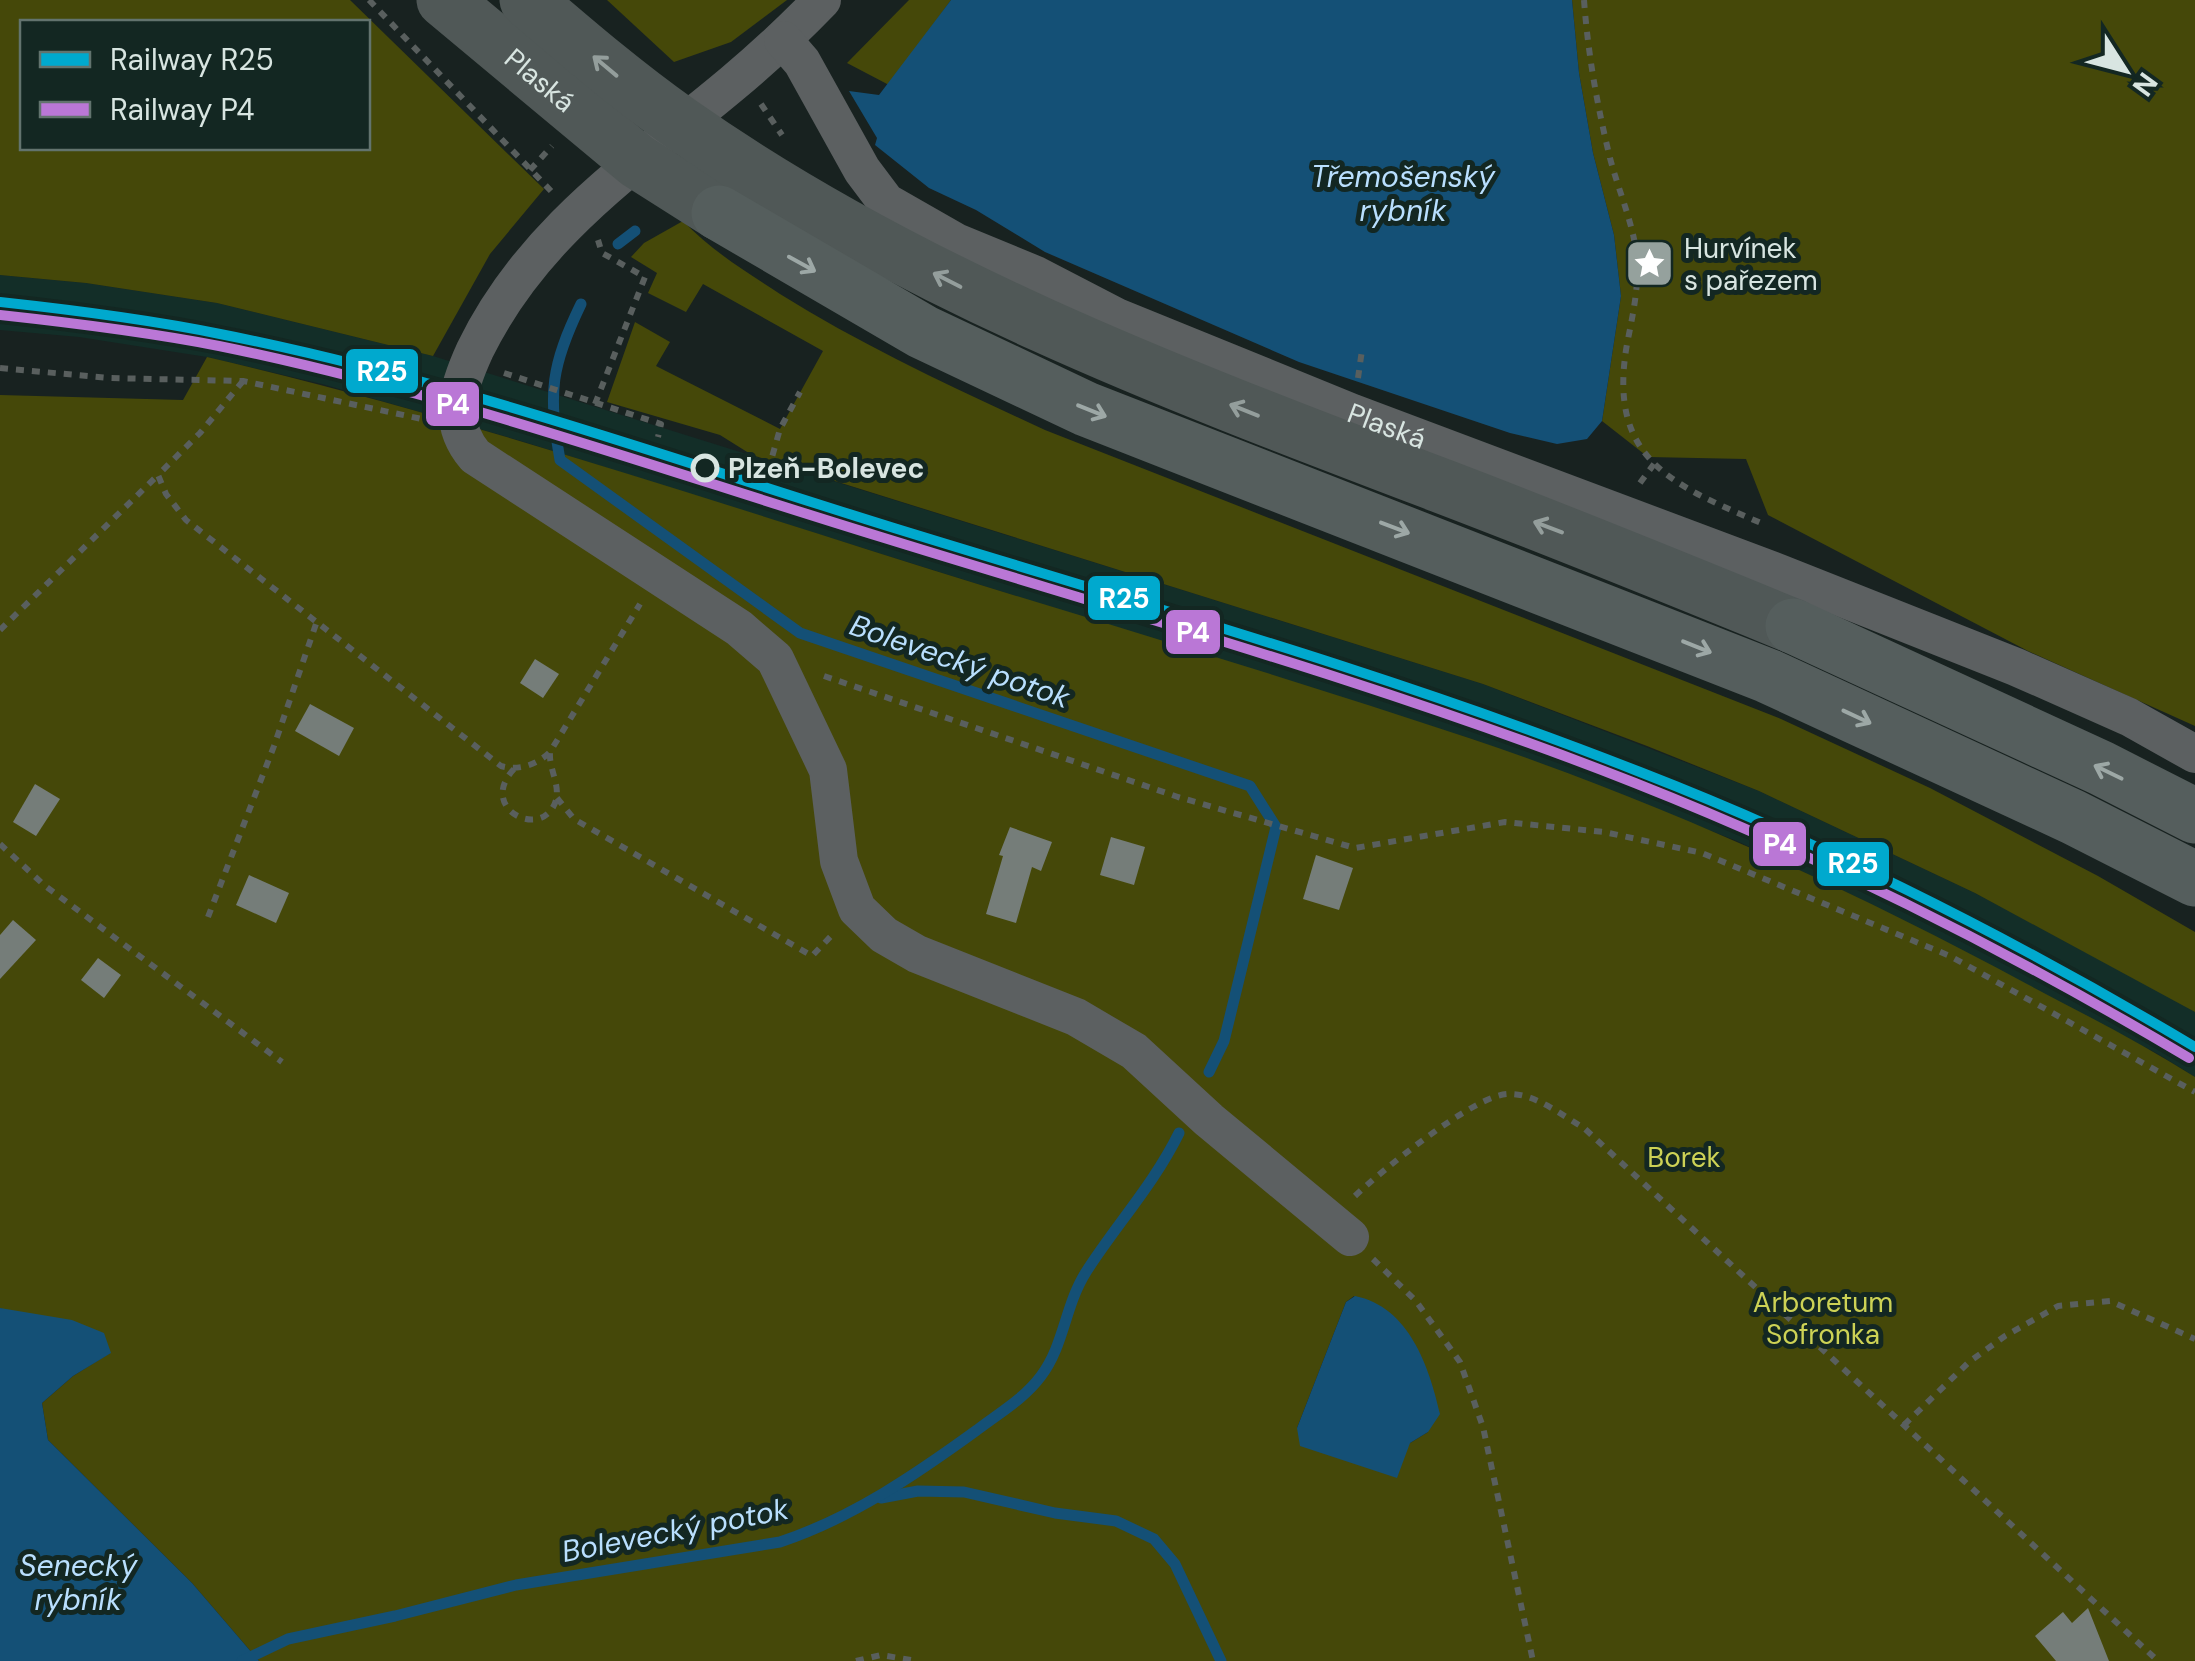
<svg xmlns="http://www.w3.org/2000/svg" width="2195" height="1661" viewBox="0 0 2195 1661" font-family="'DM Sans',sans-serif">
<rect width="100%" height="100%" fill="#182220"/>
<path fill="#132e28" d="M 0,275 L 86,283 L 217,303 L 433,356 L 1483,684 L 1759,791 L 1975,893 L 2184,1005 L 2195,1012 L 2195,1077 L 2156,1053 L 1848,893 L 1737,841 L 1475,740 L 521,441 L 322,384 L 207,357 L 79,337 L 0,330 Z"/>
<g fill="#454809" fill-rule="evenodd">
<path d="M 0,0 L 350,0 L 544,189 L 490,254 L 433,356 L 217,303 L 86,283 L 0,275 ZM 22,22 L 368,22 L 368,148 L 22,148 Z"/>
<path d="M 607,0 L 787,0 L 731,42 L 674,62 Z"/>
<path d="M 909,0 L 951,0 L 889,85 L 847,63 Z"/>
<path d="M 1572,0 L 2195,0 L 2195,726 L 2028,651 L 1768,515 L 1746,459 L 1648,457 L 1602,421 L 1621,296 L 1614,235 L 1593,153 L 1579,73 Z"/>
<path d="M 683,221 C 712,251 745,271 780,294 C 865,347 954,388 1045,430 L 1781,719 L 1930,788 L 2098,876 L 2195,932 L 2195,1012 L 1975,893 L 1759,791 L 1647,746 L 1483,684 L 752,455 L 720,435 L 607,402 L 635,322 L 670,342 L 656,366 L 780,429 L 823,351 L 703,284 L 686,312 L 648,293 L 657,273 L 631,257 L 644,243 Z"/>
<path d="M 207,357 C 470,418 726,506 984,586 C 1147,636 1310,685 1472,739 C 1664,804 1849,888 2027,984 C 2084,1014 2141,1043 2195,1077 L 2195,1661 L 259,1661 L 192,1583 L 48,1440 L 42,1403 L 73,1376 L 110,1353 L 0,1308 L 0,395 L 183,400 ZM 1354,1296 L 1428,1432 L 1410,1443 L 1297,1428 L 1346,1302 Z"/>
</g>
<g fill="#145076">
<path d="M 951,0 L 1572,0 L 1579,73 L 1593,153 L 1614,235 L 1621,296 L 1602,421 L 1587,439 L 1557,444 L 1510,433 L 1299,362 L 1045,252 L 976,210 L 929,188 L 875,145 L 877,138 L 849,91 L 879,95 Z"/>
<path d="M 1355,1296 C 1409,1307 1429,1366 1440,1414 L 1428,1432 L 1410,1443 L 1397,1478 L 1300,1446 L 1297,1428 L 1346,1302 Z"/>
<path d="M 0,1308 L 72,1320 L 104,1333 L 111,1353 L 73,1376 L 42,1403 L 48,1440 L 192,1583 L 259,1661 L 0,1661 Z"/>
</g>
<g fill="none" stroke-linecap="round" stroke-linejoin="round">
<g stroke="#145076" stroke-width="11">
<path d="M 618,244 L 635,231"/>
<path d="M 581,304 C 551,366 548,392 560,460 L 800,633 L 1250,786 L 1276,827 L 1224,1041 L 1209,1072"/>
<path d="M 881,1498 L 918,1491 L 964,1492 L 1055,1513 L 1116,1521 L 1154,1539 L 1175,1564 L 1221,1661"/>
<path d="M 242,1661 L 288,1639 L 395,1616 L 516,1585 L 780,1542 C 852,1518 915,1475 977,1430 C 999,1413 1024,1399 1041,1376 C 1064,1346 1065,1305 1086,1272 C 1116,1225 1154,1184 1179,1133"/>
</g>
</g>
<g fill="#757d79">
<path d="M 535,659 L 559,674 L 543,698 L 520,683 Z"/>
<path d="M 310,704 L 354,728 L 339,756 L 295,731 Z"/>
<path d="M 35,784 L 60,799 L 36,836 L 13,822 Z"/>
<path d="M 1010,827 L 1052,842 L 1041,871 L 1032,867 L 1016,923 L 986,914 L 1003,856 L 999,855 Z"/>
<path d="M 1111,837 L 1145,847 L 1134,885 L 1100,875 Z"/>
<path d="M 1316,855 L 1353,868 L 1339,910 L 1303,899 Z"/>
<path d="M 249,875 L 289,893 L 276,923 L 236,905 Z"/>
<path d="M 13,920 L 36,940 L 0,979 L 0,935 Z"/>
<path d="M 98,958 L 121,975 L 104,998 L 81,980 Z"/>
<path d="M 2088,1608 L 2109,1661 L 2056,1661 L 2035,1636 L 2063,1612 L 2072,1623 Z"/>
</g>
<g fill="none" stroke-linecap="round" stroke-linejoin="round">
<g stroke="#595f5e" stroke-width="6" stroke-dasharray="8 8" stroke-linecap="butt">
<path d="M 369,0 L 551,191"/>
<path d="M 1584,0 C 1588,54 1597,105 1610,158 C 1617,185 1628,211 1634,239 C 1642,274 1634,309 1627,344 C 1607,458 1670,484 1761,523"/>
<path d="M 761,104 L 782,135"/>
<path d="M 530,170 L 552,146"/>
<path d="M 0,368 L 109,378 L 243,381 L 422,419"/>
<path d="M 504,373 L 661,424 L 658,437"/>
<path d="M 1358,378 L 1362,350"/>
<path d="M 243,381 L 200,433 L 158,475 L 166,494 L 186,520 L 501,766 C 518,771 537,765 550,752 L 640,604"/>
<path d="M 595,404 L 645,277 L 602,253 L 598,240"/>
<path d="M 768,471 L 780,429 L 800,392"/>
<path d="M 1640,483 L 1654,464"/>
<path d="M 0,630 L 158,475"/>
<path d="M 824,676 L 1178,797 L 1355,848 L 1505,822 L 1604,832 L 1702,853 L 1950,956 L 2195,1092"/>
<path d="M 514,769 C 476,809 544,842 556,800 C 560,784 549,769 550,753"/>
<path d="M 557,798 L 574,819 L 812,956 L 834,933"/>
<path d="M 0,844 L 44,885 L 282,1062"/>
<path d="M 208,917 L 274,746 L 316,624"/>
<path d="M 1355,1196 C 1381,1171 1474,1095 1508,1094 C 1535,1093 1561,1115 1584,1128 L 2158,1661"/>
<path d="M 1373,1259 L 1416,1301 L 1460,1362 L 1483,1427 L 1533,1661"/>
<path d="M 1904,1425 L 1969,1362 L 2005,1336 L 2058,1306 L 2110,1301 L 2195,1339"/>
<path d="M 856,1661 L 881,1655 L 917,1661"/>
</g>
<g stroke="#5c6061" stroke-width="38">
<path d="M 822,0 C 793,30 764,57 733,83 C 634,166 533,231 475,350 C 458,387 446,422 475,456 L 739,628 L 775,659 L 828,770 L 839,861 L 857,909 L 884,935 L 917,954 L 1076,1017 L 1134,1051 L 1209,1120 L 1350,1237"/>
<path id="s1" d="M 783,40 L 802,62 L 862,170 L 886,202 L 956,242 L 1036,275 L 1117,317 L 1353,413 L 1779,573 L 2016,667 L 2129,717 L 2195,754"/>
</g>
<g stroke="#505857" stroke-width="55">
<path id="s2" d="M 444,0 L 637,161 L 719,213"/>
<path d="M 527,0 C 577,43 626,85 680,123 C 912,286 1179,386 1442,486 C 1560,531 1676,578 1793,626"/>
</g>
<g stroke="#555e5d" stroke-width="55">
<path d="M 719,213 L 923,332 L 1086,409 L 1768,676 L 2073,817 L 2195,879"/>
<path d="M 1793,626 L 2101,768 L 2195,816"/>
</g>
<defs>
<path id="rail-1" d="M 0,302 C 74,310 147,319 220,334 C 450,379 671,459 894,528 C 1144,605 1397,676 1640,772 C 1833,847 2017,941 2195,1047"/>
<path id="rail-2" d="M 0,315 C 74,323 147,332 219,346 C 445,392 662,470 881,537 C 1133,615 1389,686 1635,783 C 1827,859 2011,952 2189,1058"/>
</defs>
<use href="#rail-1" stroke="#132722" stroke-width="18"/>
<use href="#rail-2" stroke="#132722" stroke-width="18"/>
<use href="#rail-1" stroke="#00a9ce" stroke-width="10"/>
<use href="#rail-2" stroke="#ba77d6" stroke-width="10"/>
</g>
<defs><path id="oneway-shaft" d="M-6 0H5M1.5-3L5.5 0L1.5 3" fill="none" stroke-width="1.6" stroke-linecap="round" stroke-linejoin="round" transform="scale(2.5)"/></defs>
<g stroke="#949e9c">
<use href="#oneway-shaft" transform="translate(605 66) rotate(-140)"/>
<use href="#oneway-shaft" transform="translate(947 280) rotate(-153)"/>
<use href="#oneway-shaft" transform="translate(1244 410) rotate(-158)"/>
<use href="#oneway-shaft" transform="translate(1548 527) rotate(-159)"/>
</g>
<g stroke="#9da8a6">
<use href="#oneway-shaft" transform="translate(802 264) rotate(29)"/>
<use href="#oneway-shaft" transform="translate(1092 411) rotate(22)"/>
<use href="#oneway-shaft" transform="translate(1395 528) rotate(21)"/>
<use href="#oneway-shaft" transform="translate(1697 647) rotate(22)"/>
<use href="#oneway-shaft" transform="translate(1857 717) rotate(25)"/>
<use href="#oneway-shaft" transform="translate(2108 772) rotate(-154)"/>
</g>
<defs>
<symbol id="sight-square" viewBox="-11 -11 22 22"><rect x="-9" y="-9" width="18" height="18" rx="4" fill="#95a19d" stroke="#132722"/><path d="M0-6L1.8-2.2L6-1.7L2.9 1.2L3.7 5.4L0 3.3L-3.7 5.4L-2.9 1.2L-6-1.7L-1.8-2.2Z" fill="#fff"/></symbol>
</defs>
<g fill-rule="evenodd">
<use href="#sight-square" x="1622" y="236" width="55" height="55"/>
</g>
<circle fill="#132722" stroke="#d8e5e1" stroke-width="5" cx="705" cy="468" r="12"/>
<g text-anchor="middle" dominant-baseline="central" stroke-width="10" stroke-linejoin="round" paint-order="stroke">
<g font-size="28" fill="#d8e5e1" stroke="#132722">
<text stroke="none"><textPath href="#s2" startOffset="125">Plaská</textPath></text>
<text stroke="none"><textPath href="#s1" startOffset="742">Plaská</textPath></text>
</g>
<g font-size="28" fill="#d8e5e1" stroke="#132722" text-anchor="start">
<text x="1684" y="248">Hurvínek<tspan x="1684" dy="32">s pařezem</tspan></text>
</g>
<g font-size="28" font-weight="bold" fill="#d8e5e1" stroke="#132722" text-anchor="start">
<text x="728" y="468">Plzeň-Bolevec</text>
</g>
<g font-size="28" fill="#cdd255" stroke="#132722">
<text x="1684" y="1157">Borek</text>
<text x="1823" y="1302">Arboretum<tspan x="1823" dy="32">Sofronka</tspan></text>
</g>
<g font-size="30" font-style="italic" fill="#b9dffe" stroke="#132722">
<text x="1403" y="176">Třemošenský<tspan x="1403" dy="34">rybník</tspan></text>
<text transform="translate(960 661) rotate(19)">Bolevecký potok</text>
<text transform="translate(675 1530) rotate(-11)">Bolevecký potok</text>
<text x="78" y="1565">Senecký<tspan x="78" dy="34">rybník</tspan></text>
</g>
</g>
<g stroke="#132722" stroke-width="4">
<rect x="344" y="347" width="76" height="48" rx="10" fill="#00a9ce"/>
<rect x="424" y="380" width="57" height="48" rx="10" fill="#ba77d6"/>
<rect x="1086" y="574" width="76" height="48" rx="10" fill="#00a9ce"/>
<rect x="1164" y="608" width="58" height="48" rx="10" fill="#ba77d6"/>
<rect x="1751" y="820" width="57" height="48" rx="10" fill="#ba77d6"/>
<rect x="1815" y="840" width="76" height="48" rx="10" fill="#00a9ce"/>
</g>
<g font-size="28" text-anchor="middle" font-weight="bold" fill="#fff">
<text x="382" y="381">R25</text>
<text x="453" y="414">P4</text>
<text x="1124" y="608">R25</text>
<text x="1193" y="642">P4</text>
<text x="1780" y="854">P4</text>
<text x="1853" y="873">R25</text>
</g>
<rect x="20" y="20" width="350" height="130" fill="#132722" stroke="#62736e" stroke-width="2.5"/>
<rect x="40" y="52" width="50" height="15" fill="#00a9ce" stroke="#62736e" stroke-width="2.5"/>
<text x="110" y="70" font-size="30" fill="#d8e5e1">Railway R25</text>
<rect x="40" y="102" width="50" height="15" fill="#ba77d6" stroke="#62736e" stroke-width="2.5"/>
<text x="110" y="120" font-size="30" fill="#d8e5e1">Railway P4</text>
<g transform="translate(2125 70) rotate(126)" stroke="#132722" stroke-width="8" paint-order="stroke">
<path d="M0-8L18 38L0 25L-18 38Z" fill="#d8e5e1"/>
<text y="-15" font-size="28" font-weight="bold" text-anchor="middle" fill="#d8e5e1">N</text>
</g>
</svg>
